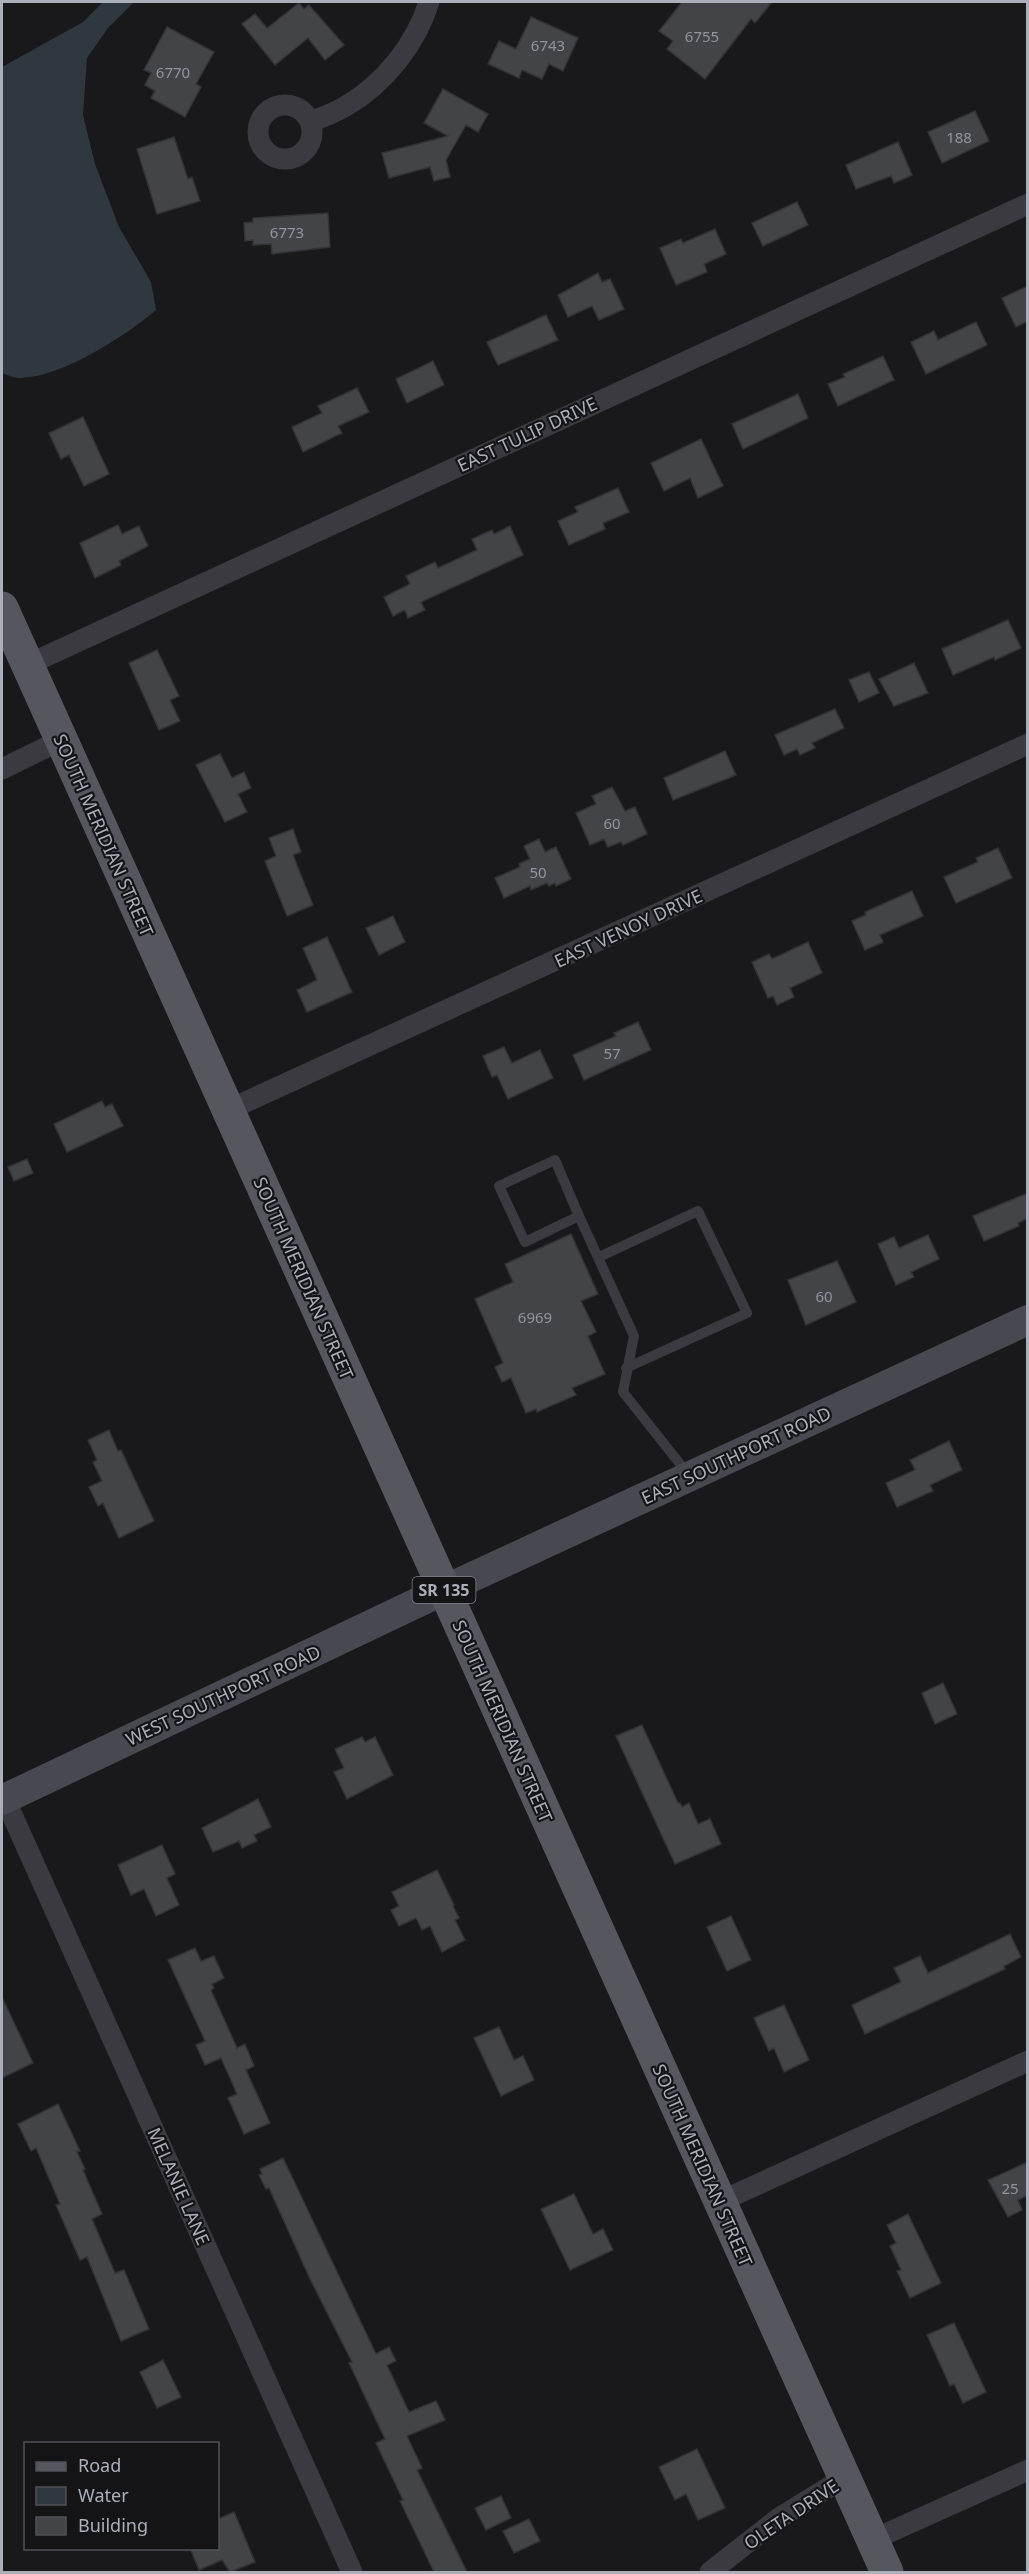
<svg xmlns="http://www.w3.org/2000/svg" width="1029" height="2574" viewBox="0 0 1029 2574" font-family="'Noto Sans',sans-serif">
<rect width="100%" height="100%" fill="#19191b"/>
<path fill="#2f373f" d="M 103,2 L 134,2 L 108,28 L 87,58 L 83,115 L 95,164 L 119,227 L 151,282 L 156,310 C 124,337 62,377 20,378 C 14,378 7,375 2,373 L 2,67 L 83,22 Z"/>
<g fill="#434448" stroke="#333337" stroke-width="1.5">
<path d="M 682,2 L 772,2 L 755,23 L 751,19 L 705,79 L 667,49 L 673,41 L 659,31 Z"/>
<path d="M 299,3 L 304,9 L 309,5 L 344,45 L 325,60 L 308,38 L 275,65 L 242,24 L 255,14 L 267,28 Z"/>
<path d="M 531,17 L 578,38 L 563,71 L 549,64 L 542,79 L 522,70 L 519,78 L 488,64 L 499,41 L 516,49 Z"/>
<path d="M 167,27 L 214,52 L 196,84 L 201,87 L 185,117 L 151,98 L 155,91 L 145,85 L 151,73 L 144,70 Z"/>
<path d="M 443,89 L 488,114 L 478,132 L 466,125 L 446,160 L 450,177 L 434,181 L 430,167 L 389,178 L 382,153 L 448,136 L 424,123 Z"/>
<path d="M 975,111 L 989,141 L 942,163 L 928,132 Z"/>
<path d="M 174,137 L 188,179 L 192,177 L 200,201 L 157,214 L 137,149 Z"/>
<path d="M 898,142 L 912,175 L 894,183 L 891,176 L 856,189 L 846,165 Z"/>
<path d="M 797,202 L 808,225 L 763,246 L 752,223 Z"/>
<path d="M 328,213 L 330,247 L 272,254 L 271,244 L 253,245 L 253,240 L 245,241 L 244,223 L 253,222 L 253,218 Z"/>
<path d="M 715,229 L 726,254 L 704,264 L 707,272 L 676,285 L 660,248 L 681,239 L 683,243 Z"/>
<path d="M 598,273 L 602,282 L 610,279 L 624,309 L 599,320 L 592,306 L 568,317 L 558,295 Z"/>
<path d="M 1028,286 L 1028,321 L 1016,327 L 1002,298 Z"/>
<path d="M 546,315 L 558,340 L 498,365 L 487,342 Z"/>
<path d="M 976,322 L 987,345 L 926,374 L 911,342 L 934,331 L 938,340 Z"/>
<path d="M 883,356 L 894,380 L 838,406 L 828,384 L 845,377 L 843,374 Z"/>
<path d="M 433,361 L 444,385 L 407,403 L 396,379 Z"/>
<path d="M 357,388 L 369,412 L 338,426 L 342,433 L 303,452 L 292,427 L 322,413 L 318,406 Z"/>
<path d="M 798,394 L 808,418 L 743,449 L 732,424 Z"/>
<path d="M 83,417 L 109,474 L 84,486 L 69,455 L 61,459 L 49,433 Z"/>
<path d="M 701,439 L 723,486 L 698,498 L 690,478 L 664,491 L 651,463 Z"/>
<path d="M 618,488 L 629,512 L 603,523 L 605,529 L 569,545 L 558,521 L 578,512 L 575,507 Z"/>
<path d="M 118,525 L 122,534 L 139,526 L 148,546 L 119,561 L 121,565 L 95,578 L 80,543 Z"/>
<path d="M 510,526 L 523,555 L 421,602 L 425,610 L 408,618 L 405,610 L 393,616 L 384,597 L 410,584 L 406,576 L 435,562 L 438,568 L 477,550 L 472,539 L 492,530 L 494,534 Z"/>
<path d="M 1008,620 L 1021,648 L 995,660 L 994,657 L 953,675 L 942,649 Z"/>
<path d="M 157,650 L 179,696 L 170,700 L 180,721 L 159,730 L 129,663 Z"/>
<path d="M 914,663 L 928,693 L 894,706 L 879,679 Z"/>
<path d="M 869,672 L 879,693 L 859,702 L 849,680 Z"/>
<path d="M 835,709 L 844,728 L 812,743 L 815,748 L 800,755 L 797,749 L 784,755 L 775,735 Z"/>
<path d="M 725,751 L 736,775 L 673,800 L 664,778 Z"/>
<path d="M 220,754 L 232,778 L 244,772 L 251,788 L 238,794 L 247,812 L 225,822 L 196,765 Z"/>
<path d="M 612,787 L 625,811 L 635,807 L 647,834 L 623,845 L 621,842 L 608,847 L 604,839 L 590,845 L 576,813 L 596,804 L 592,796 Z"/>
<path d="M 293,829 L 301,852 L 293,855 L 313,905 L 287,916 L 265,861 L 276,856 L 269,838 Z"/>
<path d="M 539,839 L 545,852 L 556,847 L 571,879 L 556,886 L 555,883 L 549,886 L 547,883 L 531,890 L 530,886 L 504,898 L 495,878 L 520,867 L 519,864 L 530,859 L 524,846 Z"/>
<path d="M 998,848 L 1012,878 L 956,903 L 944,877 L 978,862 L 976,858 Z"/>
<path d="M 912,891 L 923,916 L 880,935 L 883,942 L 865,950 L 852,921 L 866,915 L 865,912 Z"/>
<path d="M 393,916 L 405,942 L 379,955 L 366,928 Z"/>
<path d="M 327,937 L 352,992 L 307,1012 L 297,990 L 317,980 L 303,948 Z"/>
<path d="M 808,942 L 822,973 L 790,988 L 794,997 L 777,1005 L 773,996 L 768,998 L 752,962 L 769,954 L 772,959 Z"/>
<path d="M 638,1022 L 651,1050 L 584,1080 L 573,1055 L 616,1036 L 614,1033 Z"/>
<path d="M 504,1047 L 512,1063 L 540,1050 L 553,1078 L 508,1099 L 497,1075 L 492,1077 L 483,1056 Z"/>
<path d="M 102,1101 L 105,1107 L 112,1104 L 123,1126 L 67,1152 L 54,1124 Z"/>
<path d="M 27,1159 L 33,1173 L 14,1181 L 8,1167 Z"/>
<path d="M 1028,1193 L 1028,1218 L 1018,1223 L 1019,1226 L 984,1241 L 973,1216 Z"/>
<path d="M 571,1234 L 598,1294 L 581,1301 L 596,1332 L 588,1336 L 605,1374 L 572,1388 L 576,1395 L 537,1412 L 536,1409 L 526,1413 L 511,1378 L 502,1382 L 495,1367 L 503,1363 L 475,1299 L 513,1282 L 505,1264 Z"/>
<path d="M 928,1235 L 939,1259 L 911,1272 L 914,1277 L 896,1285 L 878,1244 L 894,1237 L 899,1248 Z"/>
<path d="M 837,1261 L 856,1302 L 806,1325 L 788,1280 Z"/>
<path d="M 109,1430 L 118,1451 L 121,1450 L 154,1521 L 119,1538 L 103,1503 L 98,1506 L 89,1487 L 102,1481 L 93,1462 L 97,1460 L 88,1440 Z"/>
<path d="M 949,1441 L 962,1470 L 930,1485 L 933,1491 L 897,1507 L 886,1483 L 915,1470 L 910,1460 Z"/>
<path d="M 943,1683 L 957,1714 L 935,1724 L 922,1693 Z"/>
<path d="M 642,1725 L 678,1803 L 680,1803 L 682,1807 L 689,1803 L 698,1824 L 710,1819 L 721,1844 L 675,1864 L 616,1736 Z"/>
<path d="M 362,1737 L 365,1742 L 375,1737 L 393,1775 L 347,1799 L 334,1772 L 344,1768 L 335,1749 Z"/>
<path d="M 258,1799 L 271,1827 L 254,1835 L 257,1841 L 242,1848 L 239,1841 L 213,1852 L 202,1828 Z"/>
<path d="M 162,1845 L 175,1874 L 167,1878 L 179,1905 L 156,1916 L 144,1889 L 131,1895 L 118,1865 Z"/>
<path d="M 437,1870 L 454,1905 L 453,1906 L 459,1918 L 455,1920 L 465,1940 L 442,1952 L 430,1926 L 422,1930 L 416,1918 L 399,1926 L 391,1910 L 399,1906 L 392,1892 Z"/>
<path d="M 731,1916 L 751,1960 L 727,1971 L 707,1927 Z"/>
<path d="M 1010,1934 L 1021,1957 L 1004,1966 L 1005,1969 L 865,2034 L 852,2005 L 901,1982 L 894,1968 L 920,1956 L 928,1973 Z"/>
<path d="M 195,1948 L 201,1961 L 214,1956 L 224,1978 L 212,1984 L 214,1988 L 211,1990 L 237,2048 L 245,2044 L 254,2066 L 246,2070 L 270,2123 L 244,2134 L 228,2098 L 237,2094 L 221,2058 L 205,2065 L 196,2045 L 205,2041 L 168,1960 Z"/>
<path d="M 2,1997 L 33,2063 L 2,2078 Z"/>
<path d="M 784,2005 L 809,2060 L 784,2072 L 774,2048 L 769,2051 L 754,2018 Z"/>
<path d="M 499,2027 L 514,2060 L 523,2056 L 534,2080 L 501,2096 L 474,2038 Z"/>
<path d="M 58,2104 L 80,2151 L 77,2152 L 85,2169 L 83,2170 L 102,2214 L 92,2219 L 115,2273 L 124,2270 L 149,2329 L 121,2341 L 87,2257 L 80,2260 L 56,2205 L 60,2204 L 36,2148 L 31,2151 L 18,2124 Z"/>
<path d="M 283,2158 L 376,2354 L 389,2347 L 396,2361 L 387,2365 L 409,2412 L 436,2401 L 445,2420 L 407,2436 L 422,2468 L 417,2470 L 467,2572 L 434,2572 L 400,2501 L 403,2500 L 376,2443 L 385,2439 L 349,2363 L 352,2362 L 310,2279 L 269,2188 L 266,2189 L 259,2175 L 262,2174 L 260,2169 Z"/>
<path d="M 1028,2162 L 1028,2195 L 1018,2200 L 1022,2210 L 1008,2217 L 988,2180 Z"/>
<path d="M 574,2194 L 593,2234 L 603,2229 L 613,2250 L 570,2270 L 541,2209 Z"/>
<path d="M 908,2214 L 941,2283 L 910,2298 L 897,2271 L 901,2270 L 890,2246 L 896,2243 L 887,2225 Z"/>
<path d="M 954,2323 L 986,2392 L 963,2403 L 954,2384 L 950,2386 L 927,2335 Z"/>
<path d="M 163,2360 L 181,2397 L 157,2408 L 140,2372 Z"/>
<path d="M 697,2449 L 725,2508 L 698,2520 L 686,2494 L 675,2500 L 659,2467 Z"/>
<path d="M 501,2496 L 511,2518 L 486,2530 L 475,2508 Z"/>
<path d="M 234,2512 L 255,2562 L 230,2572 L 222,2560 L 199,2570 L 190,2548 L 218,2548 L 218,2519 Z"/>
<path d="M 529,2519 L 540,2541 L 514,2553 L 503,2531 Z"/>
</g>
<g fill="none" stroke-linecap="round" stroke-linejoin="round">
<g stroke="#3a3a40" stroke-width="10">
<path d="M 579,1216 L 555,1160 L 499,1186 L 525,1242 L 579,1216 L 634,1336 L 623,1392 L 688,1474"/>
<path d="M 599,1257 L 698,1211 L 747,1313 L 626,1368"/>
</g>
<g stroke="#3a3a40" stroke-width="21">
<circle cx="285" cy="132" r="27"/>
<path d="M 311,122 C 322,117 335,113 346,106 C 384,84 416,44 429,2"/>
<path d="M 27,665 L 1028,204"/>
<path d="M 2,769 L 61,740"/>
<path d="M 228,1110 L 1028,744"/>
<path d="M 5,1799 L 352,2572"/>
<path d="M 719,2202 L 1028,2061"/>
<path d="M 872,2540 L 1028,2470"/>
<path d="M 710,2572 L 779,2518 L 844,2478"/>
</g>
<path stroke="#484950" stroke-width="30" d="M 2,1800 L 444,1590 L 1028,1320"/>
<path stroke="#56575e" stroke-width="33" d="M 2,608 L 887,2572"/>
</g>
<g text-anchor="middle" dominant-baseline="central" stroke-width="4.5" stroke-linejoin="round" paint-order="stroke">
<g font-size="15" fill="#91949e">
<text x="702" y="36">6755</text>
<text x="548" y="45">6743</text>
<text x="173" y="72">6770</text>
<text x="959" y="137">188</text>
<text x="287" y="232">6773</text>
<text x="612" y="823">60</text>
<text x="538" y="872">50</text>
<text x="612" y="1053">57</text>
<text x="824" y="1296">60</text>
<text x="535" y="1317">6969</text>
<text x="1010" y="2188">25</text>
</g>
<rect fill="#141416" stroke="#7e8089" stroke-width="1.5" x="412.5" y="1577" width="63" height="26" rx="4.5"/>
<g font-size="16" font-weight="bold" fill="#abafba">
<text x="444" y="1590">SR 135</text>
</g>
<g font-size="18" fill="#abafba" stroke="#141416">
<text transform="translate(527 434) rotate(-25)">EAST TULIP DRIVE</text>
<text transform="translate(104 835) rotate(66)">SOUTH MERIDIAN STREET</text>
<text transform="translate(628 928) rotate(-25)">EAST VENOY DRIVE</text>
<text transform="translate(304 1278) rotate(66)">SOUTH MERIDIAN STREET</text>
<text transform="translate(736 1455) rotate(-25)">EAST SOUTHPORT ROAD</text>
<text transform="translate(223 1695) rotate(-25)">WEST SOUTHPORT ROAD</text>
<text transform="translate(503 1721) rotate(66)">SOUTH MERIDIAN STREET</text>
<text transform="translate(703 2165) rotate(66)">SOUTH MERIDIAN STREET</text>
<text transform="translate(179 2186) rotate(66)">MELANIE LANE</text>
<text transform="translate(791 2514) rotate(-34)">OLETA DRIVE</text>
</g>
</g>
<rect width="1029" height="2574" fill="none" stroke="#abafba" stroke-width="6"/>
<rect x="24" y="2442" width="195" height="108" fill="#141416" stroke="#505258" stroke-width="1.5"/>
<rect x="36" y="2462" width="30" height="9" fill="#56575e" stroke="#505258" stroke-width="1.5"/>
<text x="78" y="2472" font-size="18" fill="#abafba">Road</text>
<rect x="36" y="2487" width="30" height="18" fill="#2f373f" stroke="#505258" stroke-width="1.5"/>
<text x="78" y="2502" font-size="18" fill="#abafba">Water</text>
<rect x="36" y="2517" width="30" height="18" fill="#434448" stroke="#505258" stroke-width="1.5"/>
<text x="78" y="2532" font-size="18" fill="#abafba">Building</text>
</svg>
